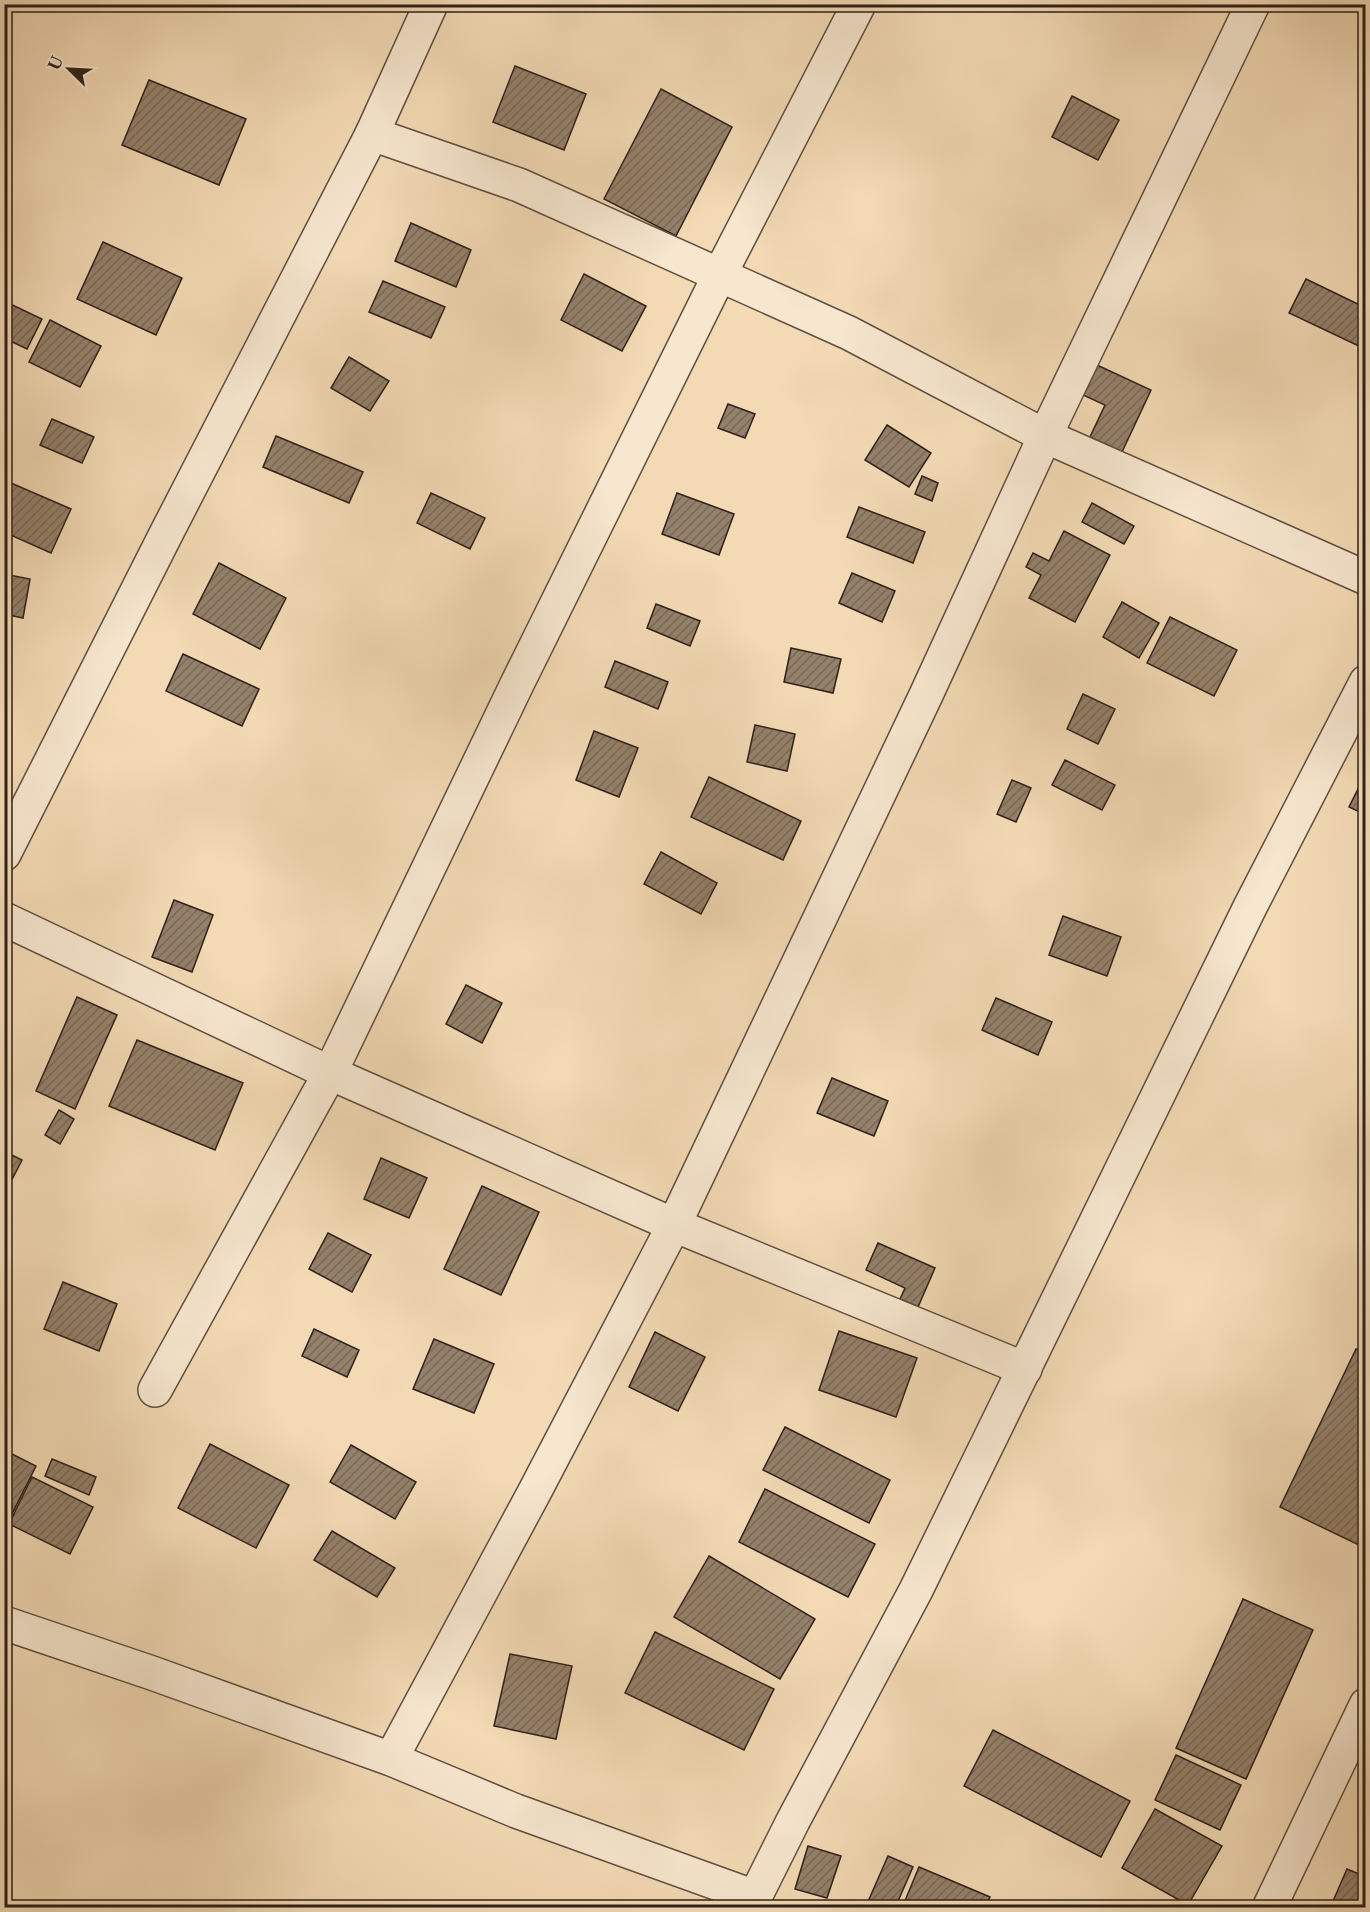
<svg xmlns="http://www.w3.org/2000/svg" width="1370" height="1912" viewBox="0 0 1370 1912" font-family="'Libre Caslon Text',serif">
<defs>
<pattern id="building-hatch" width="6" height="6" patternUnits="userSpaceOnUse" patternTransform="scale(1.5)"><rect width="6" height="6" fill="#94816b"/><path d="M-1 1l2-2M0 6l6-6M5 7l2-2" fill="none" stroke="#796957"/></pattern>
</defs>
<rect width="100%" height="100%" fill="#f3dab5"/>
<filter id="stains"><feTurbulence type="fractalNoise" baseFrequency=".00333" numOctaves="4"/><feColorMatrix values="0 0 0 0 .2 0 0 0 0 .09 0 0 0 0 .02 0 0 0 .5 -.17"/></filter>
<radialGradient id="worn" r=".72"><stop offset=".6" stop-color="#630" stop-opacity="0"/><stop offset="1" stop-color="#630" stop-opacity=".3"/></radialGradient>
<g fill="url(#building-hatch)" stroke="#2e211a" stroke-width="1.5">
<path d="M 515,66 L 586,94 L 564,150 L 493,122 Z"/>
<path d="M 149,80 L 246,119 L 219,185 L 122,145 Z"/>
<path d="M 661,89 L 732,127 L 676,236 L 604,199 Z"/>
<path d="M 1072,96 L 1119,120 L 1098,160 L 1052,137 Z"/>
<path d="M 411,223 L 471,250 L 456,287 L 395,261 Z"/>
<path d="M 103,242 L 182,278 L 156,335 L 77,299 Z"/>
<path d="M 584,274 L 646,306 L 622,351 L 561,320 Z"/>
<path d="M 1306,279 L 1366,308 L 1366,343 L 1363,348 L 1289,313 Z"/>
<path d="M 383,281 L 445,307 L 431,338 L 369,312 Z"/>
<path d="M 4,301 L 42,319 L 27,349 L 4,338 Z"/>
<path d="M 50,320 L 101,346 L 80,387 L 29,362 Z"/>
<path d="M 349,357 L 389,381 L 370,411 L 331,388 Z"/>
<path d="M 1097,365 L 1151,390 L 1122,452 L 1090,437 L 1105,405 L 1083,395 Z"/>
<path d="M 728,404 L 755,414 L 745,438 L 718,428 Z"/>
<path d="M 52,419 L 94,437 L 82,463 L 40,445 Z"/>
<path d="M 887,425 L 931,453 L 909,487 L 865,460 Z"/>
<path d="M 276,436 L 363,472 L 349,503 L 263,467 Z"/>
<path d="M 922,476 L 938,483 L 932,501 L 915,494 Z"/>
<path d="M 4,480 L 71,509 L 51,553 L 4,532 Z"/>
<path d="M 431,493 L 485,518 L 470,549 L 417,523 Z"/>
<path d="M 677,493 L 734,514 L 719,555 L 662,534 Z"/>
<path d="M 1092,503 L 1134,526 L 1124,544 L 1082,522 Z"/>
<path d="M 859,507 L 925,532 L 913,563 L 847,537 Z"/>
<path d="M 1064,531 L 1110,555 L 1075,622 L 1029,598 L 1041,575 L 1026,567 L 1033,553 L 1049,561 Z"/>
<path d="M 219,563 L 286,598 L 260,649 L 193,614 Z"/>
<path d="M 852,573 L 895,591 L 882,622 L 839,603 Z"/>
<path d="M 4,574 L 30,579 L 23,618 L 4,614 Z"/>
<path d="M 1122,602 L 1159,623 L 1139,658 L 1103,637 Z"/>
<path d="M 656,604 L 700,621 L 690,646 L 647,628 Z"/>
<path d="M 1170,617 L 1237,650 L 1214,696 L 1147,663 Z"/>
<path d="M 791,648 L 841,659 L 833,693 L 784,682 Z"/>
<path d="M 183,654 L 259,689 L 242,726 L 166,691 Z"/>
<path d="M 615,661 L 668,682 L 658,709 L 605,687 Z"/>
<path d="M 1083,694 L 1115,709 L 1098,744 L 1067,729 Z"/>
<path d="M 755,725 L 795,734 L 787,771 L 747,762 Z"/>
<path d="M 594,731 L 638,748 L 619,797 L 576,780 Z"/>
<path d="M 1065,760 L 1115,785 L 1102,810 L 1052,785 Z"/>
<path d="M 1366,773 L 1366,815 L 1349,807 Z"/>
<path d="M 709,777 L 801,821 L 783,860 L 691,817 Z"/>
<path d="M 1012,780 L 1031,788 L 1016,822 L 997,814 Z"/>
<path d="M 661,852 L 717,883 L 701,914 L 644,884 Z"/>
<path d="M 174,900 L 213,915 L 192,972 L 152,957 Z"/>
<path d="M 1063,916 L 1121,937 L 1107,976 L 1049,955 Z"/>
<path d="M 466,985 L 502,1003 L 482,1043 L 446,1024 Z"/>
<path d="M 77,997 L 117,1015 L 75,1109 L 36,1091 Z"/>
<path d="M 996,998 L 1052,1022 L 1038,1055 L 982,1030 Z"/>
<path d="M 137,1040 L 243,1083 L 215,1150 L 109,1106 Z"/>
<path d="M 832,1078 L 888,1101 L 874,1136 L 817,1113 Z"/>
<path d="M 59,1110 L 74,1119 L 60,1144 L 45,1135 Z"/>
<path d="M 4,1151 L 22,1160 L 4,1195 Z"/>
<path d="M 381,1158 L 427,1178 L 409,1218 L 364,1199 Z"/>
<path d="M 482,1186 L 539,1212 L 501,1295 L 444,1269 Z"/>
<path d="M 328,1233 L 371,1255 L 352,1292 L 309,1269 Z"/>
<path d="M 878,1243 L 935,1268 L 918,1307 L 900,1299 L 905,1288 L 866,1270 Z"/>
<path d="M 63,1282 L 117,1304 L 99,1351 L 44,1329 Z"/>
<path d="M 314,1329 L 359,1350 L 347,1377 L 302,1356 Z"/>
<path d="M 839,1331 L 917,1358 L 896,1417 L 819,1390 Z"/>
<path d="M 655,1332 L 705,1357 L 678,1411 L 629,1387 Z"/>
<path d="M 434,1339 L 494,1364 L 474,1413 L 413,1389 Z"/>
<path d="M 1356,1349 L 1366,1354 L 1366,1537 L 1361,1546 L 1280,1507 Z"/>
<path d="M 785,1427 L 890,1480 L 869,1523 L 763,1470 Z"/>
<path d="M 210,1444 L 289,1485 L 256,1548 L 178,1508 Z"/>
<path d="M 351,1445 L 416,1482 L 395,1519 L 330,1482 Z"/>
<path d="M 4,1450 L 36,1466 L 10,1518 L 4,1515 Z"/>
<path d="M 52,1459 L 96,1477 L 89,1495 L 45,1476 Z"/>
<path d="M 32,1477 L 93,1507 L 70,1554 L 9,1524 Z"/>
<path d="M 765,1489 L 875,1544 L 848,1597 L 739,1542 Z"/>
<path d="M 332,1531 L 395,1568 L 377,1597 L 314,1560 Z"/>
<path d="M 709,1556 L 815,1619 L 780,1679 L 674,1617 Z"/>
<path d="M 1243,1599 L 1313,1630 L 1246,1779 L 1176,1748 Z"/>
<path d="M 655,1632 L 774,1689 L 744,1750 L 625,1693 Z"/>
<path d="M 510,1654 L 572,1666 L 556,1739 L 494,1726 Z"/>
<path d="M 993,1730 L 1130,1801 L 1101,1857 L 964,1786 Z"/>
<path d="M 1176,1755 L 1241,1785 L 1220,1830 L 1155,1800 Z"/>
<path d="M 1155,1809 L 1222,1846 L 1188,1905 L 1122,1868 Z"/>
<path d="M 808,1846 L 841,1856 L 827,1898 L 795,1889 Z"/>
<path d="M 888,1856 L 913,1867 L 895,1908 L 874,1908 L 867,1904 Z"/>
<path d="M 919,1867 L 990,1897 L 985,1908 L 902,1908 Z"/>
<path d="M 1347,1869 L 1366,1877 L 1366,1908 L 1330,1908 Z"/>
</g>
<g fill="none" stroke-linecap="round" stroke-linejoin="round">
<defs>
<g id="street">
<path d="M 372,134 L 519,185 L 849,333 L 1045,436 L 1366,578"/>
<path d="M 4,854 L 167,532 L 372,134 L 431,4"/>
<path d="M 4,919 L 330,1073 L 674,1225 L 1025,1369"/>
<path d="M 155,1390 L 330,1073 L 518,682 L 719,276 L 859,4"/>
<path d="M 4,1623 L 152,1673 L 391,1759 L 516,1811 L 755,1897 L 793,1821 L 916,1590 L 1250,907 L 1366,682"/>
<path d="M 391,1759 L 535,1491 L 674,1225 L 926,695 L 1045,436 L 1253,4"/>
<path d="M 1269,1908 L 1366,1705"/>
</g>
</defs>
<use href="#street" stroke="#5f4f41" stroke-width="36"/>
<use href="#street" stroke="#f7e7cf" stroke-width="33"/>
</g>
<rect width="1370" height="1912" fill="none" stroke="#f3dab5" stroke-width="24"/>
<rect x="6" y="6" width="1358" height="1900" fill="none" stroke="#2e211a" stroke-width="3"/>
<rect x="12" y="12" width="1346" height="1888" fill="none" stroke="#2e211a" stroke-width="1.5"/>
<g transform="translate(69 69) rotate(294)" stroke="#f7e7cf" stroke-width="4.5" paint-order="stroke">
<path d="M0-4.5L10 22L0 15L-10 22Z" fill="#2e211a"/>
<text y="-9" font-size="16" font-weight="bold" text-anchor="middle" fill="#2e211a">U</text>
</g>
<rect width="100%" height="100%" filter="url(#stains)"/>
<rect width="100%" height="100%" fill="url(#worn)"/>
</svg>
